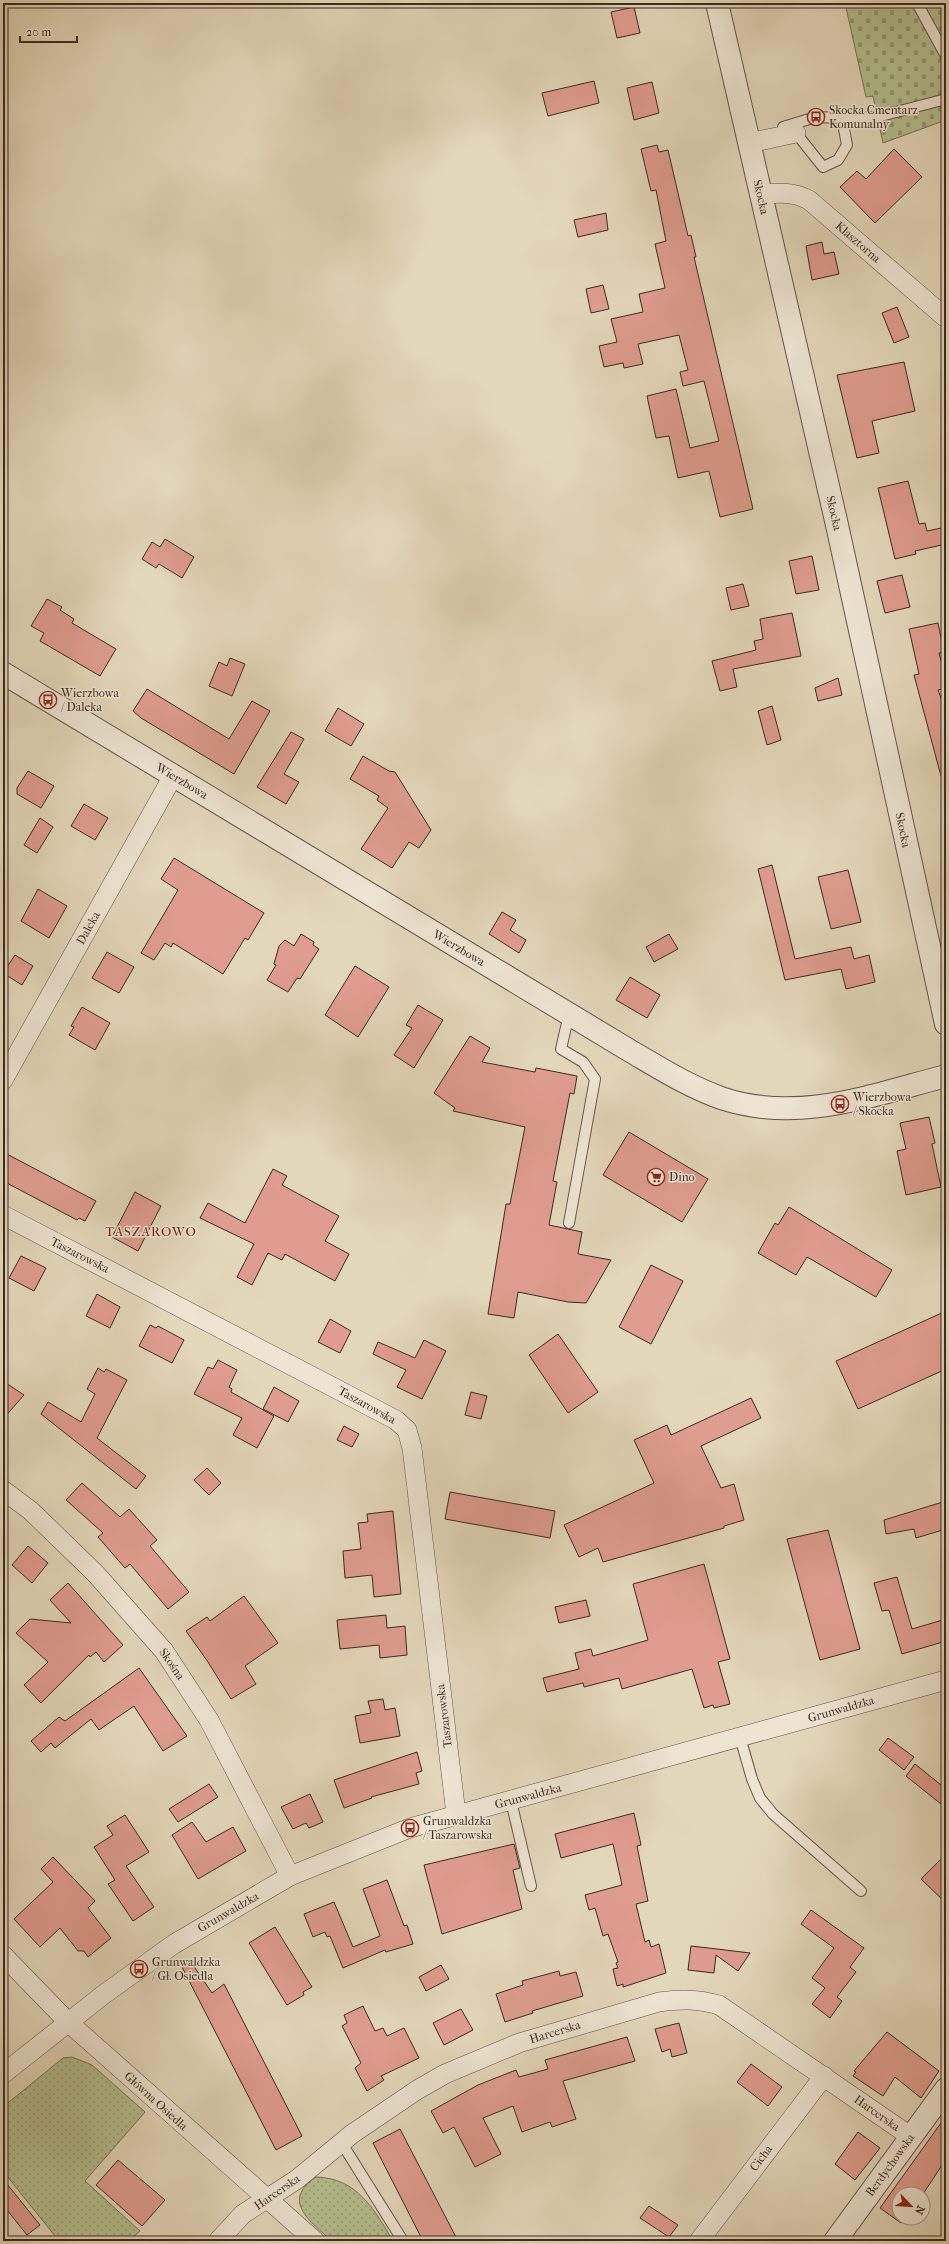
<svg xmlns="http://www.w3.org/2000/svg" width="949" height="2244" viewBox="0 0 949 2244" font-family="'IM FELL French Canon',serif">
<defs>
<pattern id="grass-dots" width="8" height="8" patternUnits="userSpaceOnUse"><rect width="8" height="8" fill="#b4be8f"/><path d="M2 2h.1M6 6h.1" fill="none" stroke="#949b74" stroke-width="1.8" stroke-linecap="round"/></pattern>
<pattern id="cemetery-stones" width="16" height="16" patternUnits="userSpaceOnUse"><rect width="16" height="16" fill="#b4be8f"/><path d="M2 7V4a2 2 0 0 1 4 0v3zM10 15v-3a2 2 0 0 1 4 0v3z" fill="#949b74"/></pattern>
</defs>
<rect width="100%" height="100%" fill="#e3d7ba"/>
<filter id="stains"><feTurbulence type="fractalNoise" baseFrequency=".005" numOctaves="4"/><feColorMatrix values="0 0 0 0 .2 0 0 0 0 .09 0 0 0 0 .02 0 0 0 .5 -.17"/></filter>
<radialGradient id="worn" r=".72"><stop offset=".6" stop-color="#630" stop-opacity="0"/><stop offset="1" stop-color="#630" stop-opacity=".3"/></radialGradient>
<g fill="url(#grass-dots)" stroke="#787458">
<path d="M 72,2057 L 92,2065 L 145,2112 L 85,2181 L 140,2231 L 129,2241 L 59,2241 L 3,2171 L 3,2107 L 63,2058 Z"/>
<path d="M 316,2177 C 357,2178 374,2209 393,2241 L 332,2241 C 311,2222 280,2201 316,2177 Z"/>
</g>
<path fill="url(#cemetery-stones)" stroke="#787458" d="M 845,3 L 946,3 L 946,120 L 883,143 L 873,96 L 866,97 Z"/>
<g fill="#df9d8f" stroke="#3d2a22">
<path d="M 634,7 L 640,33 L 617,38 L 611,12 Z"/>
<path d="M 594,81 L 599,103 L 548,116 L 542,93 Z"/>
<path d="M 652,82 L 659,113 L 634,120 L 627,88 Z"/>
<path d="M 657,145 L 659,152 L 668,150 L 688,236 L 691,235 L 696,257 L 694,257 L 753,509 L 720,517 L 709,471 L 678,478 L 669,436 L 656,438 L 647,396 L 676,389 L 690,448 L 719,441 L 704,381 L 683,386 L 680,372 L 688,370 L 679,335 L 638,344 L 643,364 L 624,368 L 623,363 L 604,367 L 599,346 L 617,342 L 611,319 L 643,312 L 639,294 L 665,288 L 655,244 L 666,241 L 656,190 L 651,191 L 641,149 Z"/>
<path d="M 894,149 L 922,177 L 875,223 L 840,187 L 857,171 L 866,179 Z"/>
<path d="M 606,213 L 608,230 L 578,237 L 574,220 Z"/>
<path d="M 822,242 L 824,254 L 834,252 L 839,274 L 812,280 L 806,246 Z"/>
<path d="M 603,285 L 609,309 L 591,313 L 586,289 Z"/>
<path d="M 897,307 L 909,337 L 894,343 L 882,313 Z"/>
<path d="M 904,362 L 915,411 L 872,421 L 879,453 L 857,458 L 837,375 Z"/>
<path d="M 908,481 L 919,524 L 925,523 L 927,531 L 946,527 L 946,544 L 915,551 L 916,554 L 895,559 L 878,488 Z"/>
<path d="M 165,539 L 194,557 L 182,578 L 159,564 L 156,568 L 142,559 L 152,542 L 160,547 Z"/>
<path d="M 812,556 L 819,590 L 796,594 L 789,561 Z"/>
<path d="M 902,575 L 910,607 L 885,613 L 877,581 Z"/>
<path d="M 743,584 L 749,606 L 731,610 L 726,588 Z"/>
<path d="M 47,599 L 62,607 L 60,610 L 74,619 L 72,623 L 116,649 L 100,676 L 40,641 L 44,633 L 31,626 Z"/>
<path d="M 792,613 L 801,656 L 733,669 L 737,687 L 720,691 L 712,661 L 756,650 L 754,641 L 763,639 L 760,619 Z"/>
<path d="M 938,623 L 944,652 L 939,653 L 946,678 L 946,688 L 938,690 L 946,712 L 946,775 L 941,776 L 914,675 L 919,674 L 909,629 Z"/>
<path d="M 230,658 L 245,664 L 232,696 L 209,686 L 219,662 L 227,666 Z"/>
<path d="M 838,678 L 842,695 L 818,701 L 815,688 Z"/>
<path d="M 147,689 L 229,739 L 252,701 L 270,711 L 234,774 L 141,718 L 133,711 Z"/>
<path d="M 772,706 L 781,740 L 767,745 L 758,711 Z"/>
<path d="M 338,708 L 364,724 L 351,746 L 325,731 Z"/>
<path d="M 291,732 L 304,739 L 284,774 L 299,782 L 286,804 L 257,787 Z"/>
<path d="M 363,756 L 389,771 L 395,772 L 431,830 L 419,848 L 409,842 L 392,868 L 361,849 L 388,808 L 377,800 L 379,796 L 350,779 Z"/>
<path d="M 28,771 L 54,786 L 41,808 L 17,794 L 17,788 Z"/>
<path d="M 84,804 L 108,818 L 95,840 L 71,826 Z"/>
<path d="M 40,818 L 53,827 L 37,853 L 24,845 Z"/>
<path d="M 174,858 L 264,913 L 248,940 L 245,938 L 223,974 L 173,943 L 171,947 L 165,943 L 154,960 L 141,953 L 178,890 L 161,879 Z"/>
<path d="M 772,865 L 795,959 L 851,947 L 854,959 L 869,955 L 875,982 L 846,989 L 841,969 L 785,980 L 758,869 Z"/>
<path d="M 848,870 L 861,922 L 831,929 L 818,877 Z"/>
<path d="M 38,889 L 67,906 L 49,938 L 21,921 Z"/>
<path d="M 502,912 L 516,920 L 510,930 L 526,940 L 519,953 L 489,934 Z"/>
<path d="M 301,934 L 314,942 L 313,945 L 319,949 L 300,979 L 297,978 L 288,992 L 267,980 L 276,965 L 274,964 L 279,946 L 285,940 L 294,946 Z"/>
<path d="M 669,934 L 678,949 L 654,962 L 646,947 Z"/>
<path d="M 107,952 L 134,967 L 119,993 L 92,978 Z"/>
<path d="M 15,955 L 33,966 L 22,985 L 3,973 Z"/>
<path d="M 355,966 L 389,987 L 358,1037 L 325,1015 Z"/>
<path d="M 630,977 L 660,995 L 647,1018 L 616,1000 Z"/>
<path d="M 418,1005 L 443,1020 L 414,1068 L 394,1055 L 412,1028 L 406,1025 Z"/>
<path d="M 82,1007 L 110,1023 L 95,1050 L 69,1035 L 74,1027 L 71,1026 Z"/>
<path d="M 470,1036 L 490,1048 L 482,1062 L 535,1072 L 536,1068 L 577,1076 L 574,1094 L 570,1093 L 553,1181 L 557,1182 L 549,1225 L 582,1232 L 578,1254 L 611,1260 L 586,1303 L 568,1302 L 518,1292 L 514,1318 L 488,1314 L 506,1204 L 510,1204 L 525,1127 L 453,1111 L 455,1108 L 434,1093 Z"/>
<path d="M 929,1117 L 935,1143 L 932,1144 L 941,1187 L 906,1195 L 897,1151 L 906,1149 L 900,1123 Z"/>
<path d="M 629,1132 L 708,1179 L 682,1222 L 603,1175 Z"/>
<path d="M 3,1152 L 96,1201 L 85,1221 L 79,1218 L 77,1220 L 3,1181 Z"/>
<path d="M 273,1169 L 287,1176 L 282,1185 L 339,1216 L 325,1241 L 349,1254 L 335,1281 L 285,1254 L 282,1260 L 268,1253 L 252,1285 L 237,1277 L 254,1244 L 200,1218 L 208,1203 L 245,1223 Z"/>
<path d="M 135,1192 L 161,1206 L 138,1251 L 112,1237 Z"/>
<path d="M 789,1207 L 892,1270 L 876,1297 L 807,1257 L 796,1275 L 758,1253 L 775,1223 L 778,1225 Z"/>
<path d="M 21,1256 L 46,1268 L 34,1291 L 9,1278 Z"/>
<path d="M 651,1265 L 683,1281 L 651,1344 L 619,1327 Z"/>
<path d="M 97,1294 L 120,1307 L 110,1328 L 86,1316 Z"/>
<path d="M 946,1311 L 946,1369 L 858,1409 L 836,1361 Z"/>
<path d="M 330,1319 L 351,1331 L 340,1353 L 318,1342 Z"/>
<path d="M 150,1325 L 156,1328 L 158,1326 L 184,1340 L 172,1363 L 139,1346 Z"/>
<path d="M 558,1334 L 598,1392 L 568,1413 L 529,1355 Z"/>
<path d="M 424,1340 L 446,1351 L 422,1399 L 397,1387 L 406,1370 L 373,1354 L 378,1342 L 415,1358 Z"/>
<path d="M 218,1360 L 237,1370 L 229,1387 L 232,1389 L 231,1392 L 274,1416 L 257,1448 L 233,1435 L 242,1418 L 194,1394 L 208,1367 L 213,1369 Z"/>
<path d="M 98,1368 L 104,1372 L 106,1369 L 127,1380 L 97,1438 L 146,1476 L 136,1489 L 41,1414 L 48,1402 L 81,1422 L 95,1394 L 87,1389 Z"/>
<path d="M 3,1381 L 24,1395 L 3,1419 Z"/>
<path d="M 274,1387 L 299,1401 L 288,1422 L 263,1409 Z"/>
<path d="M 471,1392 L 487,1396 L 481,1419 L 465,1415 Z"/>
<path d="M 751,1398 L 761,1418 L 701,1446 L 721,1488 L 734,1484 L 744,1520 L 724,1526 L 724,1528 L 603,1562 L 598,1548 L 579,1557 L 564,1525 L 654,1483 L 634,1440 L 667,1425 L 671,1435 Z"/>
<path d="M 344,1426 L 359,1434 L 352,1447 L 337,1440 Z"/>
<path d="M 207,1468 L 221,1483 L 209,1495 L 194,1480 Z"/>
<path d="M 82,1483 L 120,1517 L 129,1509 L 157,1540 L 150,1546 L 189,1592 L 168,1609 L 130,1564 L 125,1568 L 98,1537 L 103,1533 L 66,1500 Z"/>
<path d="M 450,1492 L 555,1511 L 550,1538 L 445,1519 Z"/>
<path d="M 946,1501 L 946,1529 L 916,1538 L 914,1529 L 886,1534 L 884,1520 Z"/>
<path d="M 393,1511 L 401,1594 L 374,1597 L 372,1575 L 345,1578 L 343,1551 L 361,1549 L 358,1523 L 368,1522 L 367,1514 Z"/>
<path d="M 828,1530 L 860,1649 L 820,1660 L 787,1539 Z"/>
<path d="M 28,1546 L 48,1563 L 32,1583 L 12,1565 Z"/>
<path d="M 704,1564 L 730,1659 L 718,1662 L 730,1704 L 714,1708 L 713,1705 L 704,1708 L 692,1669 L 622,1689 L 619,1678 L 584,1687 L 583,1683 L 547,1692 L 543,1678 L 579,1669 L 575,1653 L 591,1649 L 593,1656 L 648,1640 L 633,1584 Z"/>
<path d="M 897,1577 L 912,1629 L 946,1619 L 946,1641 L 902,1654 L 889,1610 L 882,1611 L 874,1583 Z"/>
<path d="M 68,1583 L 123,1645 L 104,1662 L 96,1652 L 90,1657 L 89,1655 L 41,1703 L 24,1685 L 48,1662 L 16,1633 L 30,1619 L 71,1623 L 50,1600 Z"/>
<path d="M 244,1596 L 278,1643 L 245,1666 L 256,1684 L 231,1699 L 208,1662 L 186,1631 L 207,1617 L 210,1621 Z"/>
<path d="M 586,1600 L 590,1616 L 559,1623 L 555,1607 Z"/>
<path d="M 386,1615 L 387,1628 L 405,1626 L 407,1655 L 380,1658 L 379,1645 L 340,1649 L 337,1620 Z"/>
<path d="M 139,1668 L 187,1736 L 163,1751 L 134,1706 L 99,1730 L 91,1719 L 55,1748 L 51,1743 L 41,1752 L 31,1741 L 59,1717 L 65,1721 Z"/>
<path d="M 383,1699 L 385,1710 L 395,1708 L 400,1736 L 360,1743 L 355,1716 L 371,1713 L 368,1701 Z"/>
<path d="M 888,1738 L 914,1757 L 904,1770 L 879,1750 Z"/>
<path d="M 417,1752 L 422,1771 L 416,1773 L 419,1784 L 371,1797 L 372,1798 L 344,1808 L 334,1780 Z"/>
<path d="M 915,1764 L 946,1789 L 946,1808 L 906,1776 Z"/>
<path d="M 209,1784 L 218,1797 L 178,1822 L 169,1809 Z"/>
<path d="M 310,1794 L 323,1822 L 309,1828 L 306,1823 L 293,1829 L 281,1807 Z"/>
<path d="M 634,1813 L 641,1845 L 637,1846 L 648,1901 L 636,1904 L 645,1942 L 649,1940 L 651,1947 L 659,1944 L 666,1973 L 623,1987 L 623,1984 L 617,1986 L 613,1969 L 618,1968 L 616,1963 L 618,1962 L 608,1934 L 603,1936 L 595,1908 L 589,1910 L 585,1895 L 622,1885 L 613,1844 L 561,1858 L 555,1834 Z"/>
<path d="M 125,1815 L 149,1852 L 126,1866 L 154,1907 L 133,1921 L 108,1884 L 115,1880 L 94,1847 L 113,1835 L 107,1826 Z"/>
<path d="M 192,1822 L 206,1842 L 233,1827 L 246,1851 L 198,1879 L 172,1835 Z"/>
<path d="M 514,1844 L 520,1868 L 513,1870 L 522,1909 L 442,1934 L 424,1865 Z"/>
<path d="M 946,1854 L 946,1903 L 921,1879 Z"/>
<path d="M 53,1857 L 95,1901 L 88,1908 L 111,1938 L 88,1957 L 84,1951 L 78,1951 L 60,1928 L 40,1947 L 14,1919 L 53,1882 L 41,1869 Z"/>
<path d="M 387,1880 L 404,1926 L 407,1925 L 413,1944 L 386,1952 L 385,1950 L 343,1968 L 330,1936 L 327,1937 L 325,1932 L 313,1937 L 304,1914 L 334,1902 L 353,1947 L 380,1936 L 363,1889 Z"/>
<path d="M 811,1910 L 864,1948 L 850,1967 L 856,1972 L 837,1997 L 842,2001 L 830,2018 L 812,2004 L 825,1988 L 812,1978 L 834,1948 L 801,1924 Z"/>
<path d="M 275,1927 L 312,1987 L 303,1992 L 304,1995 L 287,2005 L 249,1943 Z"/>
<path d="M 691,1946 L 717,1949 L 750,1953 L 738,1971 L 716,1955 L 714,1973 L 688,1970 Z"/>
<path d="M 191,1962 L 212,1993 L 224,1984 L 302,2136 L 276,2150 L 182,1967 Z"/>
<path d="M 441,1965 L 449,1979 L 426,1991 L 419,1977 Z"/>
<path d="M 559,1971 L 560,1976 L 576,1972 L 583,1996 L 532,2011 L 533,2013 L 505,2022 L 496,1994 L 523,1985 L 522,1981 Z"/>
<path d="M 363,2006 L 375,2031 L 383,2028 L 387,2036 L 404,2028 L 419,2058 L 381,2076 L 384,2080 L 367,2091 L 355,2068 L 361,2063 L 342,2026 L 347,2023 L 344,2015 Z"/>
<path d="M 461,2009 L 473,2030 L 444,2045 L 433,2023 Z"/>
<path d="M 679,2023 L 687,2053 L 672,2057 L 670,2049 L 662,2052 L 655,2029 Z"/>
<path d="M 887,2032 L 939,2071 L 921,2098 L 895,2077 L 883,2096 L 853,2076 L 856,2072 L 854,2071 Z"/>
<path d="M 627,2037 L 635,2061 L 563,2081 L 576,2119 L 552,2127 L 550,2122 L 522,2132 L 513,2106 L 483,2118 L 501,2154 L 475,2167 L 454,2127 L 443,2133 L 431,2111 L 478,2085 L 516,2070 L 519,2077 L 548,2069 L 545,2060 Z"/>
<path d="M 751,2064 L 782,2087 L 768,2106 L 737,2082 Z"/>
<path d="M 946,2116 L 946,2159 L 923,2194 L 899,2194 L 899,2218 L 905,2218 L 901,2223 L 880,2208 Z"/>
<path d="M 400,2129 L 458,2241 L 423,2241 L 373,2143 Z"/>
<path d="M 858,2132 L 880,2148 L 855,2180 L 835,2164 Z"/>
<path d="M 118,2160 L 165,2200 L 142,2226 L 96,2185 Z"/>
<path d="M 3,2179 L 40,2225 L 27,2235 L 3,2205 Z"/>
<path d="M 649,2206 L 678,2225 L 669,2237 L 640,2218 Z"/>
</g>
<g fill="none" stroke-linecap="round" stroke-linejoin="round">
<defs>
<g id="service">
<path d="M 917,3 L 946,56"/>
<path d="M 842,118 L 877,117 L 946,99"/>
<path d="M 783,127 L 816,117 L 842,118 L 847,145 L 838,160 L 823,167 L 796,133"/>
<path d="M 569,1014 L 561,1049 L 583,1062 L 595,1079 L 569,1223"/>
<path d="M 740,1737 L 752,1779 L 760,1798 L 773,1814 L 861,1891"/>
<path d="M 511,1801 L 531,1886"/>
<path d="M 341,2142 L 403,2241"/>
</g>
<g id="minor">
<path d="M 749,143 L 796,133"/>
<path d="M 760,194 C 778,193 792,191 809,200 L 946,318"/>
<path d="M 3,1080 L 173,776"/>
<path d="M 3,1215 L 396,1420 L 407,1430 L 412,1448 L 456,1814"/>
<path d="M 3,1490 L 31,1511 L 95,1573 L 164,1651 L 209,1720 L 290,1876"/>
<path d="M 3,1955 L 68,2022 L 315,2241"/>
<path d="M 3,2074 L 103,1995 L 174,1944 L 290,1876 L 410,1828 L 946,1680"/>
<path d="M 218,2241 L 243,2214 L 296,2180 L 352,2134 L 417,2090 L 445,2074 L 519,2043 L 659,2002 C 681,1999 698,1999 719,2005 L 910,2136"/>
<path d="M 699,2241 L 824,2076"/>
</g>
<g id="tertiary">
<path d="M 717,3 L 837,525 L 946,1024"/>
<path d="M 3,673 L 632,1052 C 661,1069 690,1087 721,1098 C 798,1124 872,1095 946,1076"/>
<path d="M 835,2241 L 946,2089"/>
</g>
</defs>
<use href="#service" stroke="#665548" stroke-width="12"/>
<use href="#minor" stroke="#665548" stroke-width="20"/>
<use href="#tertiary" stroke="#665548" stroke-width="24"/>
<use href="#service" stroke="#ede5d2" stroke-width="10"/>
<use href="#minor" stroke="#ede5d2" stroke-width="19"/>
<use href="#tertiary" stroke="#ede5d2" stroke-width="22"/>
</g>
<defs>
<symbol id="bus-ring" viewBox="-11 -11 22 22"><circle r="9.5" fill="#ede5d2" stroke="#8f2418" stroke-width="1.5"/><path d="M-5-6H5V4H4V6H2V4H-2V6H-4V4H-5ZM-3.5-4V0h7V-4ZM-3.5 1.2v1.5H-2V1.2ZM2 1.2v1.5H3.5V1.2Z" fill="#8f2418"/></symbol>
<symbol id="supermarket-ring" viewBox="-11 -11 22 22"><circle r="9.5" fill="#ede5d2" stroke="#8f2418" stroke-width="1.5"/><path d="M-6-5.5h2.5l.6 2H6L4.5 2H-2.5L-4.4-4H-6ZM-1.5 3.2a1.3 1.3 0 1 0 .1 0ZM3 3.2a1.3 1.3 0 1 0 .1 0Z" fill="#8f2418"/></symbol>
</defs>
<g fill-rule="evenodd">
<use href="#bus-ring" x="806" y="107" width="20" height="20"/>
<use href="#bus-ring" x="38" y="690" width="20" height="20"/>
<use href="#bus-ring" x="830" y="1094" width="20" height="20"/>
<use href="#supermarket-ring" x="646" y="1167" width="20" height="20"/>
<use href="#bus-ring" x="400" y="1818" width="20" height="20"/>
<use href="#bus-ring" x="129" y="1959" width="20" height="20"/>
</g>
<g text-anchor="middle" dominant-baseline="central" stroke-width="3" stroke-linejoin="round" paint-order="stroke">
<g font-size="12" fill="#3d2a22" stroke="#ede5d2" text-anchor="start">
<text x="829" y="110">Skocka Cmentarz<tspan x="829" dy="14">Komunalny</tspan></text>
<text x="61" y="693">Wierzbowa<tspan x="61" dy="14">/ Daleka</tspan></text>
<text x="853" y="1097">Wierzbowa<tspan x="853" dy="14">/ Skocka</tspan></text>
<text x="669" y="1177">Dino</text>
<text x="423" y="1821">Grunwaldzka<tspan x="423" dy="14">/ Taszarowska</tspan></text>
<text x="152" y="1962">Grunwaldzka<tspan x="152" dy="14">/ Gł. Osiedla</tspan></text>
</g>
<g font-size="12" fill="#3d2a22" stroke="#ede5d2">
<text transform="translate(761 197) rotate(77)">Skocka</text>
<text transform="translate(858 242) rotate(41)">Klasztorna</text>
<text transform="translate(834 513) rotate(77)">Skocka</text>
<text transform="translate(182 781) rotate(31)">Wierzbowa</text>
<text transform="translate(903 830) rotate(78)">Skocka</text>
<text transform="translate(88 928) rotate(-61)">Daleka</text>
<text transform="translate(459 948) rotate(31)">Wierzbowa</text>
<text transform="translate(80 1255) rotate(27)">Taszarowska</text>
<text transform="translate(367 1405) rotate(29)">Taszarowska</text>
<text transform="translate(172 1664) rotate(56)">Skośna</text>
<text transform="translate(841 1709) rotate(-16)">Grunwaldzka</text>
<text transform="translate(444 1716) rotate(-97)">Taszarowska</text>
<text transform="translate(528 1796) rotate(-15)">Grunwaldzka</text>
<text transform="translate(228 1912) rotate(-30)">Grunwaldzka</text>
<text transform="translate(555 2032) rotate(-17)">Harcerska</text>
<text transform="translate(156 2101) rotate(42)">Główna Osiedla</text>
<text transform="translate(877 2113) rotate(35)">Harcerska</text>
<text transform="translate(761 2158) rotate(-53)">Cicha</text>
<text transform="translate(890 2165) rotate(-54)">Berdychowska</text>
<text transform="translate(277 2192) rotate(-35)">Harcerska</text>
</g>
<g font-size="13" letter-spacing="1" fill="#7a1f14" stroke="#ede5d2">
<text x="151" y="1231">TASZAROWO</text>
</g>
</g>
<rect width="949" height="2244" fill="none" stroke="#e3d7ba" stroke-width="16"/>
<rect x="4" y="4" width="941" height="2236" fill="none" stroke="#3d2a22" stroke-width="2"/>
<rect x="8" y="8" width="933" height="2228" fill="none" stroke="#3d2a22"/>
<g transform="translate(911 2206) rotate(115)"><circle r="19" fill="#ede5d2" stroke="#a79a8c"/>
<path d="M0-3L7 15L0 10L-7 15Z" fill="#8f2418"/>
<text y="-6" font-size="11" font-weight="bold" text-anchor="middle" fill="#3d2a22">N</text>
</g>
<path d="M20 36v6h57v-6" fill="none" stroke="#3d2a22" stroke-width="2"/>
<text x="26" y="36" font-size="12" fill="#3d2a22" stroke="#ede5d2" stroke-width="3" paint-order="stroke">20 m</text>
<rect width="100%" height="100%" filter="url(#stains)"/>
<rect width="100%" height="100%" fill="url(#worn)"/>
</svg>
